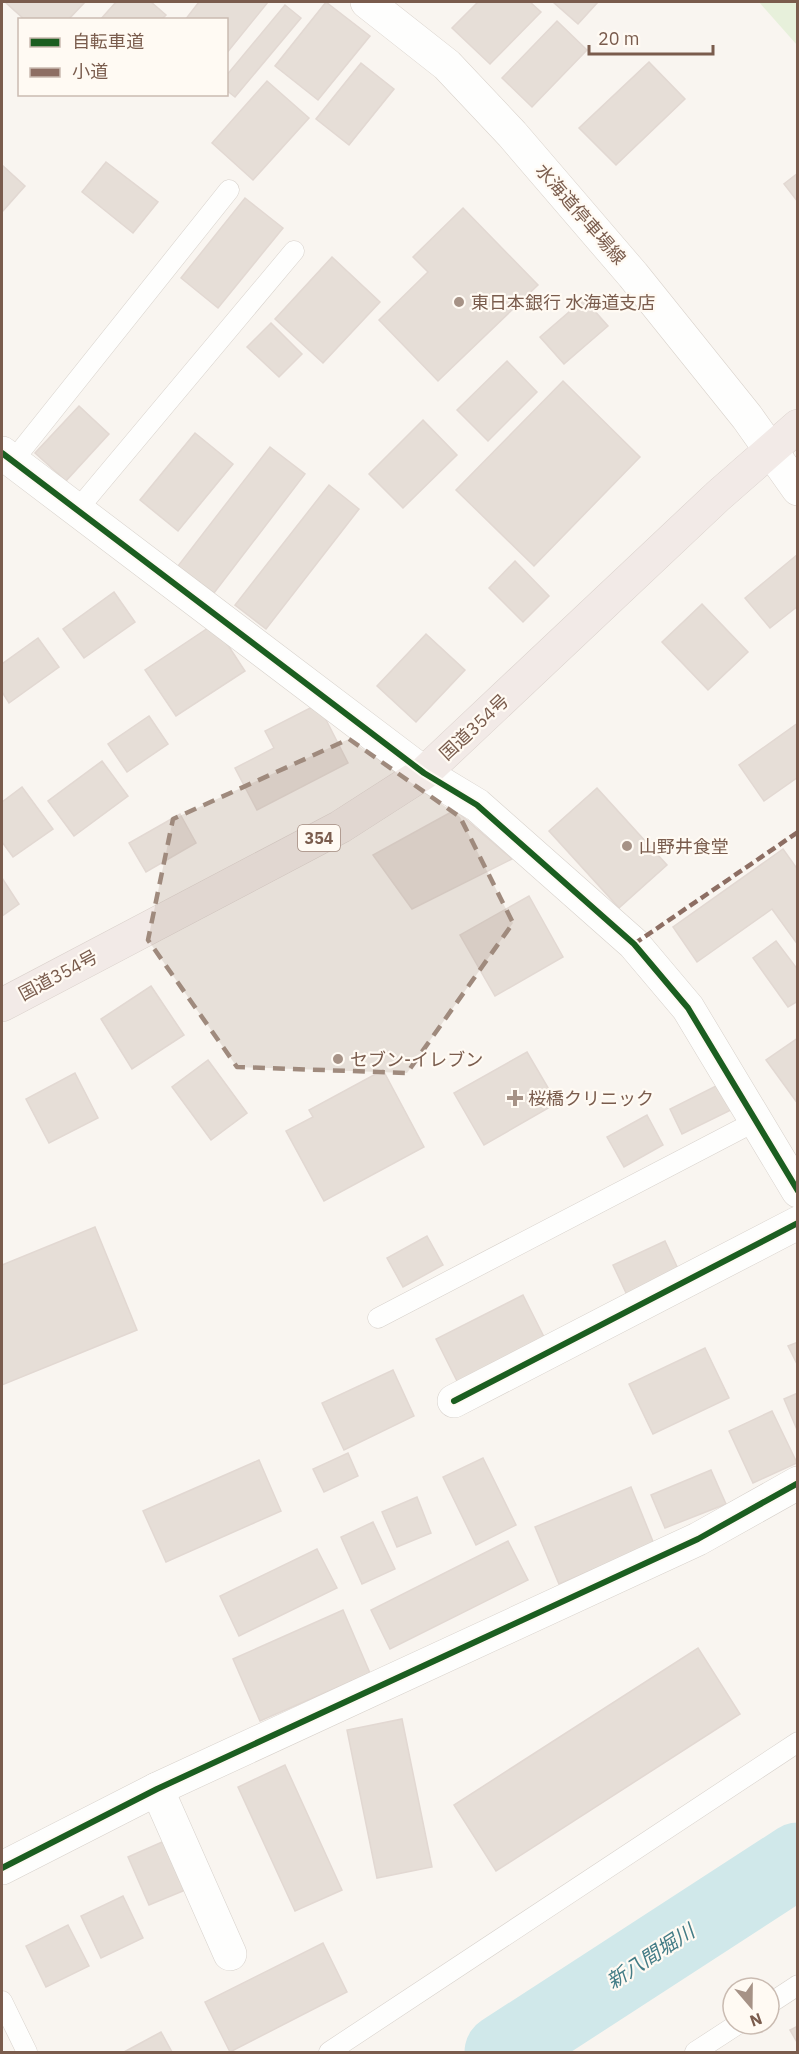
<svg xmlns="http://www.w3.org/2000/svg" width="799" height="2054" viewBox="0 0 799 2054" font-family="'IBM Plex Sans','Noto Sans JP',sans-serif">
<rect width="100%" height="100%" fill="#f9f5f0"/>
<path fill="#e7f0db" d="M 759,2 L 797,2 L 797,45 Z"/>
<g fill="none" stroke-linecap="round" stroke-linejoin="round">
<path stroke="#d0e8ea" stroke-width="75" d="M 502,2052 L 798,1860"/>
</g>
<g fill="#e6ded7" stroke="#e2d8d2" stroke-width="1.5">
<path d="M 5,2 L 85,2 L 68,20 L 25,20 Z"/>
<path d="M 116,2 L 151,2 L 166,15 L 161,20 L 100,20 Z"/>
<path d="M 199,2 L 268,2 L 226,54 L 226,20 L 185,20 Z"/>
<path d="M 326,2 L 370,36 L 318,100 L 275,66 Z"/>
<path d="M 478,2 L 530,2 L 541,12 L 490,64 L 452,28 Z"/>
<path d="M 553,2 L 598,2 L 578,24 Z"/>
<path d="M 285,5 L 301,18 L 235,97 L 226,90 L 226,76 Z"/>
<path d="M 557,21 L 587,50 L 532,107 L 502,78 Z"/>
<path d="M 649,62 L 685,99 L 616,165 L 579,128 Z"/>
<path d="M 361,63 L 394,89 L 349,145 L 316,119 Z"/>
<path d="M 267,81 L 309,118 L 253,180 L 212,143 Z"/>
<path d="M 106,162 L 158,202 L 133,233 L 82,192 Z"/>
<path d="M 2,165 L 25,186 L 2,212 Z"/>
<path d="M 798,173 L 798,202 L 784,184 Z"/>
<path d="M 245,198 L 283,228 L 218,308 L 181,278 Z"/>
<path d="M 463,208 L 538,285 L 438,381 L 379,320 L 428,272 L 413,257 Z"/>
<path d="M 332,257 L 380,302 L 323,363 L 275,319 Z"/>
<path d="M 584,299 L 608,326 L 564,364 L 540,337 Z"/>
<path d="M 271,323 L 302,354 L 279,377 L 247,347 Z"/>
<path d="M 507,361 L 537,392 L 488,441 L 457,410 Z"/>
<path d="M 563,381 L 640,457 L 534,566 L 456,490 Z"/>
<path d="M 79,406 L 109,434 L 66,481 L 35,453 Z"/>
<path d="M 423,420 L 457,455 L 403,508 L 369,474 Z"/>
<path d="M 195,433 L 233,464 L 178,531 L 140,500 Z"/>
<path d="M 270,447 L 305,474 L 214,593 L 178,566 Z"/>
<path d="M 329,485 L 359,509 L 266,629 L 235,605 Z"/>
<path d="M 798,554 L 798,606 L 770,628 L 745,598 Z"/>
<path d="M 515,561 L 549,596 L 523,622 L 489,588 Z"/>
<path d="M 114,592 L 135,622 L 84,658 L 63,629 Z"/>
<path d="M 702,604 L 748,652 L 708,690 L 662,642 Z"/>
<path d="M 214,624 L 245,671 L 176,716 L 145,670 Z"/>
<path d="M 426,634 L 465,670 L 416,722 L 377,686 Z"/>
<path d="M 38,638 L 59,667 L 9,703 L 2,692 L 2,664 Z"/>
<path d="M 318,704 L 348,763 L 257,810 L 235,768 L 274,748 L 265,731 Z"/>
<path d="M 149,716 L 168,744 L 127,772 L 108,744 Z"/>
<path d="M 798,723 L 798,777 L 764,801 L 739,765 Z"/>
<path d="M 102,761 L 128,796 L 74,836 L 48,801 Z"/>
<path d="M 22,787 L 53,829 L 13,857 L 2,842 L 2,802 Z"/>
<path d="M 597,788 L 667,865 L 619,908 L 549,831 Z"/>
<path d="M 455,810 L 512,859 L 412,909 L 373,855 Z"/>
<path d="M 180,814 L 196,843 L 146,872 L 129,843 Z"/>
<path d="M 783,849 L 798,870 L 798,945 L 772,909 L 697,962 L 673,927 Z"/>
<path d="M 2,878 L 19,904 L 2,916 Z"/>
<path d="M 529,896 L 563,957 L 495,996 L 460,935 Z"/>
<path d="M 776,941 L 798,970 L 798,1001 L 788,1007 L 753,958 Z"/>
<path d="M 151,986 L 184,1035 L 132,1069 L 101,1019 Z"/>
<path d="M 798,1038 L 798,1104 L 766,1060 Z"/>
<path d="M 527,1052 L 557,1103 L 484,1145 L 454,1093 Z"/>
<path d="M 208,1060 L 247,1113 L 211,1140 L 172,1087 Z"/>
<path d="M 383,1070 L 424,1147 L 324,1201 L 286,1131 L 313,1117 L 309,1110 Z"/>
<path d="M 75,1073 L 98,1118 L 49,1143 L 26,1099 Z"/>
<path d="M 720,1084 L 733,1109 L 682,1134 L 670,1109 Z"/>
<path d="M 647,1115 L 663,1145 L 624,1167 L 607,1137 Z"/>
<path d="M 95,1227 L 137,1330 L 2,1385 L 2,1265 Z"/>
<path d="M 427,1236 L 443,1265 L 403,1287 L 387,1258 Z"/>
<path d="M 665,1241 L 679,1271 L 627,1295 L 613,1265 Z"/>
<path d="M 523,1295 L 546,1341 L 459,1385 L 436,1339 Z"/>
<path d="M 798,1342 L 798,1366 L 788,1346 Z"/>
<path d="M 705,1348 L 729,1398 L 653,1434 L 629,1384 Z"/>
<path d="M 393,1370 L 414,1416 L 344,1450 L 322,1403 Z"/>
<path d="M 798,1393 L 798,1432 L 784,1399 Z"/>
<path d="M 772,1411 L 797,1463 L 753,1483 L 729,1431 Z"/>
<path d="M 348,1453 L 358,1476 L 324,1492 L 313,1469 Z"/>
<path d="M 483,1458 L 516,1525 L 476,1545 L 443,1477 Z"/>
<path d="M 259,1460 L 281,1511 L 166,1562 L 143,1511 Z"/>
<path d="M 711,1470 L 726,1504 L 665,1528 L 651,1495 Z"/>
<path d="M 631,1487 L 654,1544 L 559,1584 L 535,1527 Z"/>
<path d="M 417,1497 L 431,1533 L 397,1547 L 382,1512 Z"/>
<path d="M 373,1522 L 395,1569 L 362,1584 L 341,1537 Z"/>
<path d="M 508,1541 L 528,1580 L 390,1649 L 371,1610 Z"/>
<path d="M 317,1549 L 337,1588 L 239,1636 L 220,1596 Z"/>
<path d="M 343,1610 L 370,1673 L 260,1721 L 233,1659 Z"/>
<path d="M 698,1648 L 740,1714 L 496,1871 L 454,1805 Z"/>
<path d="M 402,1719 L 432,1867 L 377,1878 L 347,1730 Z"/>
<path d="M 285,1765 L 342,1890 L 295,1911 L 238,1787 Z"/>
<path d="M 169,1839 L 190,1888 L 149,1905 L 128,1857 Z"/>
<path d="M 123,1896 L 143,1938 L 101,1958 L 81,1916 Z"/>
<path d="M 68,1925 L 89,1966 L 46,1987 L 26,1946 Z"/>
<path d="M 323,1943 L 347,1992 L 230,2052 L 205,2002 Z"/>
<path d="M 798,2026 L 798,2044 L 790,2030 Z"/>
<path d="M 161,2032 L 172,2052 L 124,2052 Z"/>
</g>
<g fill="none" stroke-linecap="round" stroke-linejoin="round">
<defs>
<g id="lane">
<path d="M 12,462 L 229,190"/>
<path d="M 78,509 L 294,251"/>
<path d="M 378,1318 L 756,1121"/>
<path d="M 2,2001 L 27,2052"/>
<path d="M 769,2004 L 798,1985"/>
<path d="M 329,2052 L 798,1742"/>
<path d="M 695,2052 L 738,2024"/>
</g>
<g id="street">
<path d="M 2,453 L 424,773 L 477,805 L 634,944 L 688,1008 L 798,1191"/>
<path d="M 454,1401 L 798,1223"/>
<path d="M 157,1789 L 230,1954"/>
<path d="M 2,1868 L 157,1789 L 698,1539 L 798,1483"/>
</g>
<path id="secondary" d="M 367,2 L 447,65 L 512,134 L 633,275 L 747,417 L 798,489"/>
<path id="highway" d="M 2,1005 L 340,827 L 424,773 L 718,496 L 798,426"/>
</defs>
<use href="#lane" stroke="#d7d1cb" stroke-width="21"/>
<use href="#street" stroke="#d7d1cb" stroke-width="34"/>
<use href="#secondary" stroke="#d9d2cb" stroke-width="34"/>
<use href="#highway" stroke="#dad1cc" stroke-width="34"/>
<use href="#lane" stroke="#fefefd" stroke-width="20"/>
<use href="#street" stroke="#fefefd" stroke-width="33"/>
<use href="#secondary" stroke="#fefefd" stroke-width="33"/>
<use href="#highway" stroke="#f2eae7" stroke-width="33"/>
<path stroke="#8d6e63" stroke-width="4.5" stroke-dasharray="9 4.5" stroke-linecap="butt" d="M 634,944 L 798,832"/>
<defs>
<g id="cycleway">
<path d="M 2,453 L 424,773 L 477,805 L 634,944 L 688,1008 L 798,1191"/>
<path d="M 454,1401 L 798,1223"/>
<path d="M 2,1868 L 157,1789 L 698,1539 L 798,1483"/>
</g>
</defs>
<use href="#cycleway" stroke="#fffaf3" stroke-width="10"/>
<use href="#cycleway" stroke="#1b5e20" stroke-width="6"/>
</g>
<path fill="#9f8a7d" fill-opacity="0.2" stroke="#9f8a7d" stroke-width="4.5" stroke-dasharray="12 8" stroke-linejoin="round" d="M 349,739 L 460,817 L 513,923 L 407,1073 L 237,1067 L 148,940 L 173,819 Z"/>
<g fill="#a69286" stroke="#fffaf3" stroke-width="2">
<circle cx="459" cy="302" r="6"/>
<circle cx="627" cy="846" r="6"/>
<circle cx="338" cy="1059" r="6"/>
<path d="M512 1089h6v6h6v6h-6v6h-6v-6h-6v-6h6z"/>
</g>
<g text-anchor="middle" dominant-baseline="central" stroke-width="4.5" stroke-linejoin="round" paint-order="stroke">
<rect fill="#fffaf3" stroke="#a28b7f" stroke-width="1.5" x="298" y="825" width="42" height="26" rx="4.5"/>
<g font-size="16" font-weight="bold" fill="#7a5c4d">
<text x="319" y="838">354</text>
</g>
<g font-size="18" fill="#7a5c4d" stroke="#fffaf3">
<text transform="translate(581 214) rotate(49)">水海道停車場線</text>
<text transform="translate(474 727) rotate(-43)">国道354号</text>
<text transform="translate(58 975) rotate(-28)">国道354号</text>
</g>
<g font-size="18" fill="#7a5c4d" stroke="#fffaf3" text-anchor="start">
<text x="471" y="302">東日本銀行 水海道支店</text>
<text x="639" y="846">山野井食堂</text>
<text x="350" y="1059">セブン-イレブン</text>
<text x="528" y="1098">桜橋クリニック</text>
</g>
<g font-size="20" font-style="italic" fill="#437c86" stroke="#fffaf3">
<text transform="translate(650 1956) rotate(-33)">新八間堀川</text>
</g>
</g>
<rect width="799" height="2054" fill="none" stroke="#7a5c4d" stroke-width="6"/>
<rect x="18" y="18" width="210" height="78" fill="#fffaf3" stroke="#cabbb1" stroke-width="1.5"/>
<rect x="30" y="38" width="30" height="9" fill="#1b5e20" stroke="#cabbb1" stroke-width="1.5"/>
<text x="72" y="48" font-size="18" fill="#7a5c4d">自転車道</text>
<rect x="30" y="68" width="30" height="9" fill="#8d6e63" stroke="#cabbb1" stroke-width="1.5"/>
<text x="72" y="78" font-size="18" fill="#7a5c4d">小道</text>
<g transform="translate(751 2006) rotate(160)"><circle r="28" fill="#fffaf3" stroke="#cabbb1" stroke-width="1.5"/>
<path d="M0-4.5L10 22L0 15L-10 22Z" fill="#a69286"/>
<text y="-9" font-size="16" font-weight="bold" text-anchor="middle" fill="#7a5c4d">N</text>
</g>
<path d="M589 45v9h124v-9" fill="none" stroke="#7a5c4d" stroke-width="3"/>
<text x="598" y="45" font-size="18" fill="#7a5c4d" stroke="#fffaf3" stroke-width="4.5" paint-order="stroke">20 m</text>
</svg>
